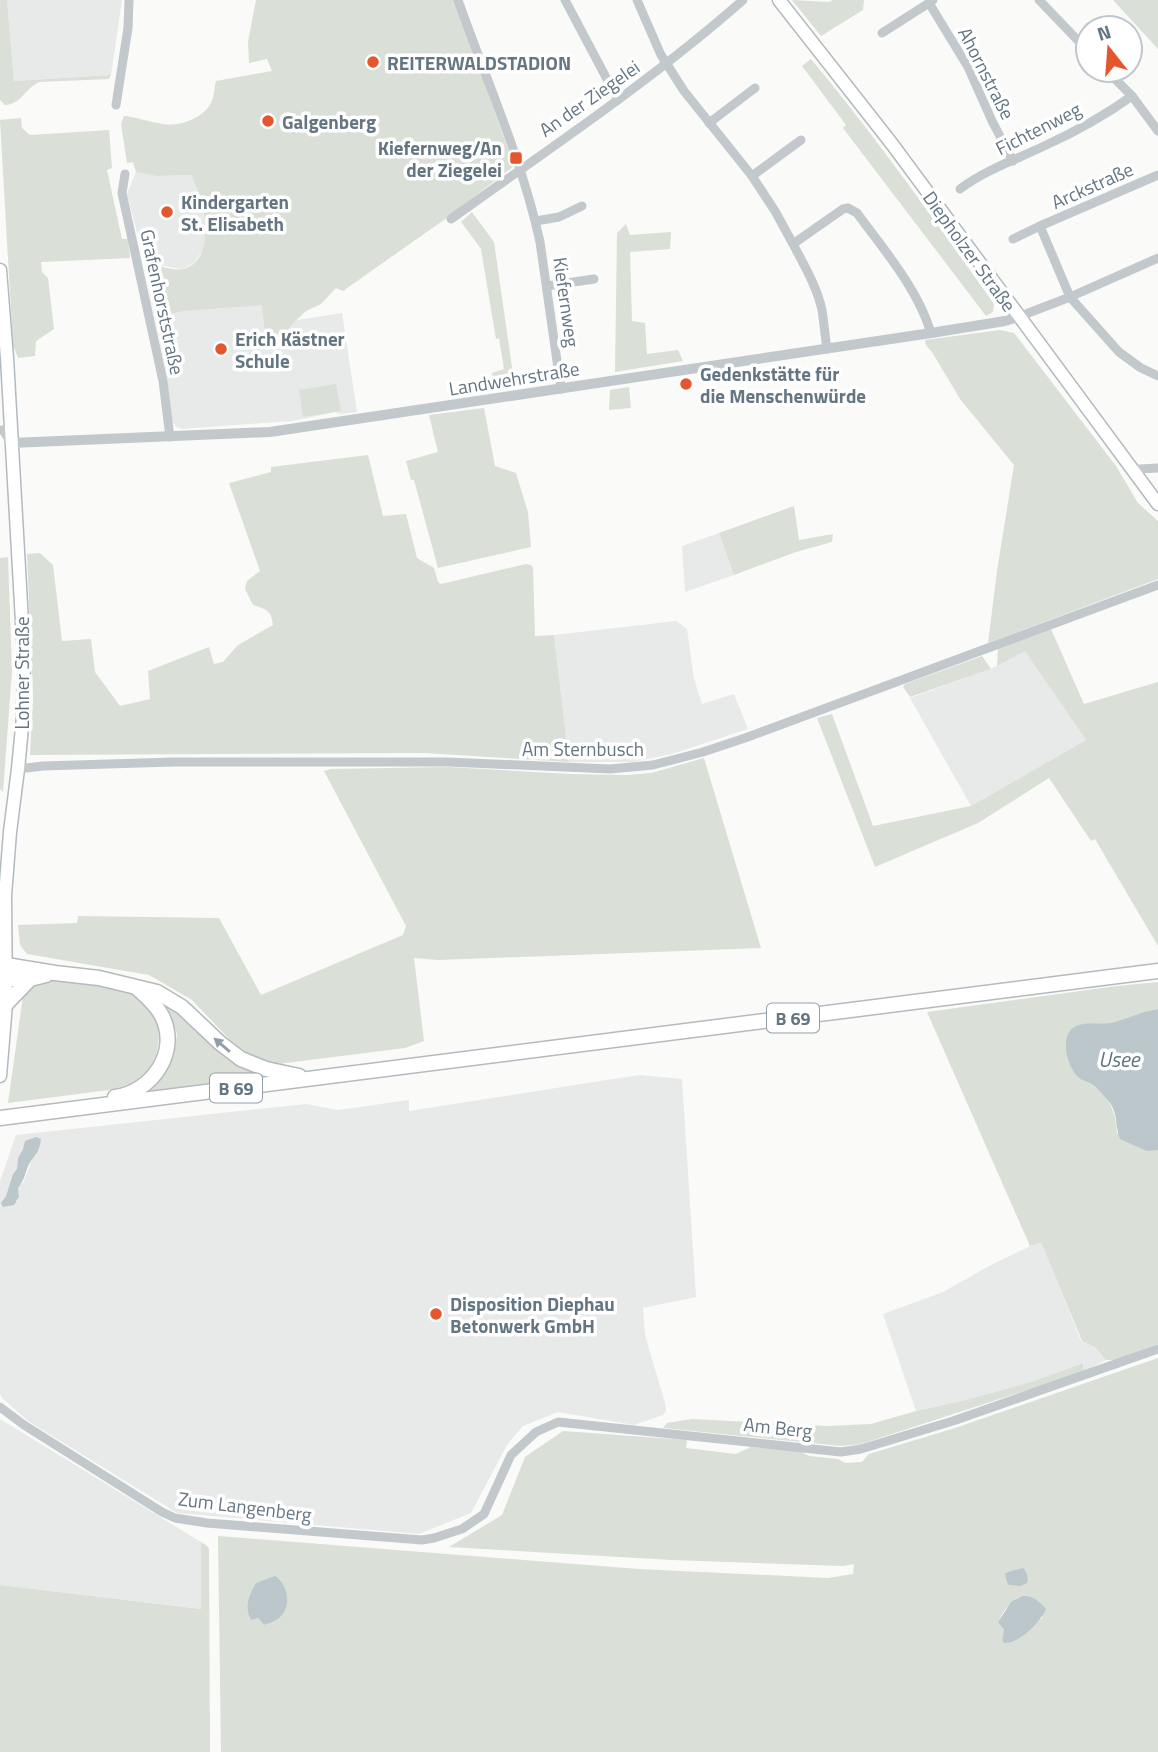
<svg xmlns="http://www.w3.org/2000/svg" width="1158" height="1752" viewBox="0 0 1158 1752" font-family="'Titillium Web',sans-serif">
<rect width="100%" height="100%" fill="#fafaf8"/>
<g fill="#e8e9e9" fill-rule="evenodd">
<path d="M 7,0 L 122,0 L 111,75 L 14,81 Z"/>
<path d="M 136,172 L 156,176 L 191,175 L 197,186 L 206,229 L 203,250 L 194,263 L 182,269 L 145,263 L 127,194 Z"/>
<path d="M 147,281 L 261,302 L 277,323 L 342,313 L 357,412 L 341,414 L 335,412 L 293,421 L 264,423 L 182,429 L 176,427 L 172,420 L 167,376 Z"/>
<path d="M 719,533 L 734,575 L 685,592 L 682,546 Z"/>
<path d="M 676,621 L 687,629 L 694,679 L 702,704 L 734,694 L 748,729 L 672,754 L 633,762 L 569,762 L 554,635 Z"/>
<path d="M 1025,650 L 1086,740 L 971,806 L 910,698 L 991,669 Z"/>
<path d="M 639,1075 L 682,1079 L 696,1297 L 643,1308 L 645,1335 L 665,1403 L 666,1411 L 663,1415 L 634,1425 L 558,1412 L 523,1426 L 507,1445 L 471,1513 L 419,1534 L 177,1513 L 28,1421 L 2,1398 L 0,1394 L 0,1181 L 16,1135 L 306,1104 L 338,1110 L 409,1100 L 409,1111 ZM 40,1143 L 36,1156 L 32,1160 L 24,1181 L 18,1188 L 19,1198 L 17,1202 L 1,1203 L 6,1196 L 13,1174 L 17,1169 L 18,1158 L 24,1146 Z"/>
<path d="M 1041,1241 L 1081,1341 L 1096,1348 L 1106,1360 L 1083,1372 L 1083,1363 L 1034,1381 L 966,1400 L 916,1411 L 883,1314 L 943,1292 L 991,1265 Z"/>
<path d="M 0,1419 L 201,1542 L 202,1609 L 0,1585 Z"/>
</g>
<g fill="#dadfd7" fill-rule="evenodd">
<path d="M 0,0 L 7,0 L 14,81 L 111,75 L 109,79 L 39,82 C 23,90 22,104 5,105 L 0,100 Z"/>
<path d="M 256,0 L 455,0 L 514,166 L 448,217 L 343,291 L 336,288 L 321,304 L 306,311 L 293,323 L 280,341 L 266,342 L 262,305 L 183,311 L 164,315 L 160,296 L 154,296 L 145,263 C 154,265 175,271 183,269 C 219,260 203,197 191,175 L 156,176 L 136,172 L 133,162 L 127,163 L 121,124 L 124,116 C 137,117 149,122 162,124 C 179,127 202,119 211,103 C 214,98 214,88 216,81 L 272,71 L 267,59 L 249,63 L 248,42 Z"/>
<path d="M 792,0 L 829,2 L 833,0 L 864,0 L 863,10 L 821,36 Z"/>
<path d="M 1113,0 L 1158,0 L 1158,49 Z"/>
<path d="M 811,59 C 876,137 935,221 994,304 L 993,312 L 986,316 L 843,128 L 846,125 L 802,66 Z"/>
<path d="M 21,118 L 22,128 L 30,135 L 109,130 L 112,168 L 107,170 L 122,239 L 128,239 L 130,258 L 41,262 L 42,272 L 48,278 L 54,329 L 36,341 L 35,356 L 18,358 L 13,345 L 0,120 Z"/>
<path d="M 472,212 L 494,242 L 515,388 L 495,390 L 492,373 L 504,369 L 499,338 L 496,339 L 481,249 L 461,222 Z"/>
<path d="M 626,224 L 630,235 L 671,232 L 670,249 L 630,252 L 632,321 L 645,323 L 647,354 L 678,350 L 683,361 L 615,372 L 617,233 Z"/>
<path d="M 1000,330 L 1014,333 L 1116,466 L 1138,503 L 1158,521 L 1158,579 L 988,643 L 997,571 L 1014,465 L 960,399 L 932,352 L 926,345 L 925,340 Z"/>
<path d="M 336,384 L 341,411 L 303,417 L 299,390 Z"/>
<path d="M 629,387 L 631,408 L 609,410 L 610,390 Z"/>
<path d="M 484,408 L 495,466 L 516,473 L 528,512 L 531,547 L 438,568 L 414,480 L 411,480 L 406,461 L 438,452 L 429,415 Z"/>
<path d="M 368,455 L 383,516 L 406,514 L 417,558 L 434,568 L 438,582 L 441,584 L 526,564 L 531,565 L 533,568 L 535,636 L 554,635 L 569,762 L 423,753 L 30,755 L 33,696 L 27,554 L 40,553 L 53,565 L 62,641 L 91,639 L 95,672 L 120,706 L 150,699 L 148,671 L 209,647 L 214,664 L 223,662 L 238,645 L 273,625 C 271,610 267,610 253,605 L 245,589 L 247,581 L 260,571 L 229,483 L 271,472 L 271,467 Z"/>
<path d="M 794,506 L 799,540 L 833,534 L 832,542 L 796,552 L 734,575 L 719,533 Z"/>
<path d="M 8,557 L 12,671 L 3,792 L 0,789 L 0,558 Z"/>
<path d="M 1051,629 L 1084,704 L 1158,682 L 1158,946 L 1095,839 L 1091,841 L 1049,778 L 978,823 L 875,867 L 817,718 L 832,714 L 873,826 L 971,806 L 1086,740 L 1025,651 L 997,666 L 998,649 Z"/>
<path d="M 982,656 L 991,669 L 910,697 L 903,687 L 905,684 Z"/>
<path d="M 704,758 L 761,948 L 438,960 L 414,958 L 424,1041 L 405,1048 L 278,1064 L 253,1057 L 230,1040 L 192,1000 L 149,975 L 27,954 L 20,945 L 18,925 L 77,923 L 78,916 L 219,918 L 261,995 L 403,935 L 406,926 L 324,771 L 331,769 L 448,767 L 570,774 L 627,775 L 651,773 Z"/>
<path d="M 67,980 C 108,985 166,990 158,1046 C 156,1060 148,1074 135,1081 C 118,1091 97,1091 78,1094 C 55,1097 31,1100 8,1103 L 23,996 C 38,980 47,981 67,980 Z"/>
<path d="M 1158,982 L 1158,1009 C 1138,1012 1120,1023 1100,1025 C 1095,1025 1088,1024 1082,1024 L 1083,1080 C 1106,1091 1116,1108 1117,1133 L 1158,1150 L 1158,1344 L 1115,1360 L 1106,1360 L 1096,1348 L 1082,1341 L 1041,1242 L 1030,1246 L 927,1012 L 1117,986 Z"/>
<path d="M 161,998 C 189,1018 215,1053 245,1068 C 254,1072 266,1074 276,1076 L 143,1093 L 163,1074 L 174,1056 L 177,1034 L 169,1013 Z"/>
<path d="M 1158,1358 L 1158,1752 L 221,1752 L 218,1536 L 639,1569 L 828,1578 L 853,1574 L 854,1564 L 843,1566 L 672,1560 L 449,1547 L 502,1515 L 525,1457 L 563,1431 L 687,1440 L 686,1448 L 736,1454 L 751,1447 L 799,1451 L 809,1456 L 838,1459 L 845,1463 L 862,1462 L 869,1454 L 955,1428 ZM 280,1579 L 287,1596 L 269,1623 L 265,1625 L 258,1618 ZM 1022,1596 L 1043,1617 C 1033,1627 1019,1643 1004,1643 L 1002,1640 L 1004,1630 L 998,1622 C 1003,1611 1010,1601 1022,1596 Z"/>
<path d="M 1083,1363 L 1083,1372 L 861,1444 L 841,1446 L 663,1428 L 667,1423 L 692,1419 L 827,1426 L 871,1424 L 916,1411 L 966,1400 L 1034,1381 Z"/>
<path d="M 201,1542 L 207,1546 L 209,1549 L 210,1752 L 0,1752 L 0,1585 L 201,1609 Z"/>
</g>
<g fill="#bbc7cb">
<path d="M 1158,1009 L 1158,1150 L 1147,1151 L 1120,1139 C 1115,1127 1118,1114 1110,1103 C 1105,1097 1098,1088 1091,1084 C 1086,1081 1081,1080 1077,1076 C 1066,1064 1058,1031 1079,1025 C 1089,1022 1100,1025 1111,1023 C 1127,1019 1142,1011 1158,1009 Z"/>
<path d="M 36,1137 L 41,1139 C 39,1151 38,1152 31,1161 C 25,1170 26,1178 18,1188 L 19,1197 L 14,1205 L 3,1207 L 1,1203 L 6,1196 L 13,1174 L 17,1169 L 18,1158 L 23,1149 L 25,1141 Z"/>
<path d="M 1023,1568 C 1026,1571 1029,1578 1027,1583 L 1020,1586 L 1009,1585 L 1007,1582 L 1005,1574 L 1008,1572 Z"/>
<path d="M 275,1576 C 288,1584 292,1606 280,1617 C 276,1621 270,1623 264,1625 L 258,1618 L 251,1620 C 244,1606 249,1596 256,1583 Z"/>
<path d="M 1022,1596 C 1032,1595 1040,1601 1046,1609 C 1041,1622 1019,1644 1004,1643 L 1002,1640 L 1004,1630 L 998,1622 L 1011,1602 Z"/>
</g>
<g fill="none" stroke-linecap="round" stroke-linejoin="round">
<defs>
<g id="secondary">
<path d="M 779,0 L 892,144 L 1158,504"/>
<path d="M 0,270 L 7,358 L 24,657 L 23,717 L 18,769 L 10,832 L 5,896 L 6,1004 L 0,1076"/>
</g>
<g id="primary">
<path d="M 6,965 L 55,973 L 99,978 L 157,992 L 182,1007 L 220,1043 L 241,1059 L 266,1069 L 299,1076"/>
<path d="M 6,979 L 30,979 L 46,975"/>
<path d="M 6,1004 L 30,979"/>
<path d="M 115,1097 C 152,1092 180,1052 162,1016 C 156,1004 146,996 137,988"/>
<path d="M 0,1118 L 1158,971"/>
</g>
</defs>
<use href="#secondary" stroke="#b3babf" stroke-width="15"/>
<use href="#primary" stroke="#b5babe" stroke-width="17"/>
<g stroke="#c3c8cc" stroke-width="9">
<path d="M 458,0 C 486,80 522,159 540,242 L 561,389"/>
<path d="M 565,0 L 618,100"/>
<path d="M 637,0 L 661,55 L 684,91 L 752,176 L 801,140"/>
<path d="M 933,0 L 929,3 L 968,67 L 992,121 L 1013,161"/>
<path d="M 1039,0 L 1088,51"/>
<path d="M 882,33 L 929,3"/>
<path d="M 1106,70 L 1132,96 L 1158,131"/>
<path d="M 116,105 L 128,28 L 129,0"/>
<path d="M 709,123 L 755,88"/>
<path d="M 125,174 L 122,193 L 163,381 L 170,437"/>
<path d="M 1158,175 L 1040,226 L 1070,297 L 1119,352 L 1141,368 L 1158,376"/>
<path d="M 752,176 L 775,211 L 793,244 L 843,209 L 848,208 L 857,213 C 884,250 918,289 931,333"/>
<path d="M 960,189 C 984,171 1014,160 1042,147 C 1073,133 1104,116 1132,96"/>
<path d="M 451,219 C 550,148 651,81 743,0"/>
<path d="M 536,221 L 559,217 L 582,206"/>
<path d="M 1013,239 L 1040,226"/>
<path d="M 793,244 C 804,265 817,287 822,310 C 824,323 825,336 827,349"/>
<path d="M 547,286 L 594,279"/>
<path d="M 1018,317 L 1070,297 L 1158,258"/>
<path d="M 0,430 L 3,430 L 10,441"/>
<path d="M 1135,472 L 1140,469 L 1158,468"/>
<path d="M 18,769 L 43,766 L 173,762 L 447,762 L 610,769 L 653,765 L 703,752 L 745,738 L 1158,585"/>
<path d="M 0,1407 L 24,1425 L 162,1512 L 175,1518 L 207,1523 L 422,1540 L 434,1538 L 462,1529 L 484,1514 L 511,1455 L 536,1432 L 558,1422 L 841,1452 L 861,1449 L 953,1421 L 1158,1349"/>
</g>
<path stroke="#c3c8cc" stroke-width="10" d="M 11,443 L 270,432 L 931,333 L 1005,321 L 1018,317"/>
<use href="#secondary" stroke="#fff" stroke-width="12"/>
<use href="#primary" stroke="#fff" stroke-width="14"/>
</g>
<defs><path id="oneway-solid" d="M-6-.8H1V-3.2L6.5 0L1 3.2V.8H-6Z" transform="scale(1.75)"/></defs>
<use fill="#939fa8" href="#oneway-solid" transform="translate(222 1045) rotate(-139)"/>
<g fill="#e4572e" stroke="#fff" stroke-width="2.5">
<circle cx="373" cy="62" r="7"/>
<circle cx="268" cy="121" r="7"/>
<rect x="509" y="151" width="14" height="14" rx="3.5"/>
<circle cx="167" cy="212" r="7"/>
<circle cx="221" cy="349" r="7"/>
<circle cx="686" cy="384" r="7"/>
<circle cx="436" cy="1314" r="7"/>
</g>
<g text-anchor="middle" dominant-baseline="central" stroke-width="7" stroke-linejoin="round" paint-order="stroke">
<g fill="#fff" stroke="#939fa8" stroke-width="2">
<rect x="767" y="1003.5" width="52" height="29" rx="5"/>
<rect x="210" y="1073.5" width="52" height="29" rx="5"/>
</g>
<g font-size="18" font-weight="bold" fill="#657683">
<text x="793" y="1018">B 69</text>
<text x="236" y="1088">B 69</text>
</g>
<g font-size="19" font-weight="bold" fill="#657683" stroke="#fff" text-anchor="start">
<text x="387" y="62">REITERWALDSTADION</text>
<text x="282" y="121">Galgenberg</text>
<text x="502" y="147" text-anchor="end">Kiefernweg/An<tspan x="502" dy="22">der Ziegelei</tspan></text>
<text x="181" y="201">Kindergarten<tspan x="181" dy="22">St. Elisabeth</tspan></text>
<text x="235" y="338">Erich Kästner<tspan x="235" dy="22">Schule</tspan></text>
<text x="700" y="373">Gedenkstätte für<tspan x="700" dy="22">die Menschenwürde</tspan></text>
<text x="450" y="1303">Disposition Diephau<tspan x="450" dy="22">Betonwerk GmbH</tspan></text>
</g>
<g font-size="19" fill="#657683" stroke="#fff">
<text transform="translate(987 73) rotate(63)">Ahornstraße</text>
<text transform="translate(589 98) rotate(-35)">An der Ziegelei</text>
<text transform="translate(1038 128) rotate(-27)">Fichtenweg</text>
<text transform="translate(1092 185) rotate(-24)">Arckstraße</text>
<text transform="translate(970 251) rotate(54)">Diepholzer Straße</text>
<text transform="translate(163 302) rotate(78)">Grafenhorststraße</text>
<text transform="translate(567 302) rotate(82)">Kiefernweg</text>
<text transform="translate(514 378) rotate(-9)">Landwehrstraße</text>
<text transform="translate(21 673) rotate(-90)">Lohner Straße</text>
<text x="583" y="748">Am Sternbusch</text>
<text transform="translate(778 1427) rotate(6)">Am Berg</text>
<text transform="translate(245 1506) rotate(7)">Zum Langenberg</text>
</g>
<g font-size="21" font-style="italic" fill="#60757c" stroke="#fff">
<text x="1119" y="1059">Usee</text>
</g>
</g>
<g transform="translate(1109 49) rotate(343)"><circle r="33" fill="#ffffff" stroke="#c1c8cd" stroke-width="2"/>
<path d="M0-5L12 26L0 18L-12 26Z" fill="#e4572e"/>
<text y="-10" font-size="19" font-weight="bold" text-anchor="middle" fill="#657683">N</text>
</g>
</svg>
